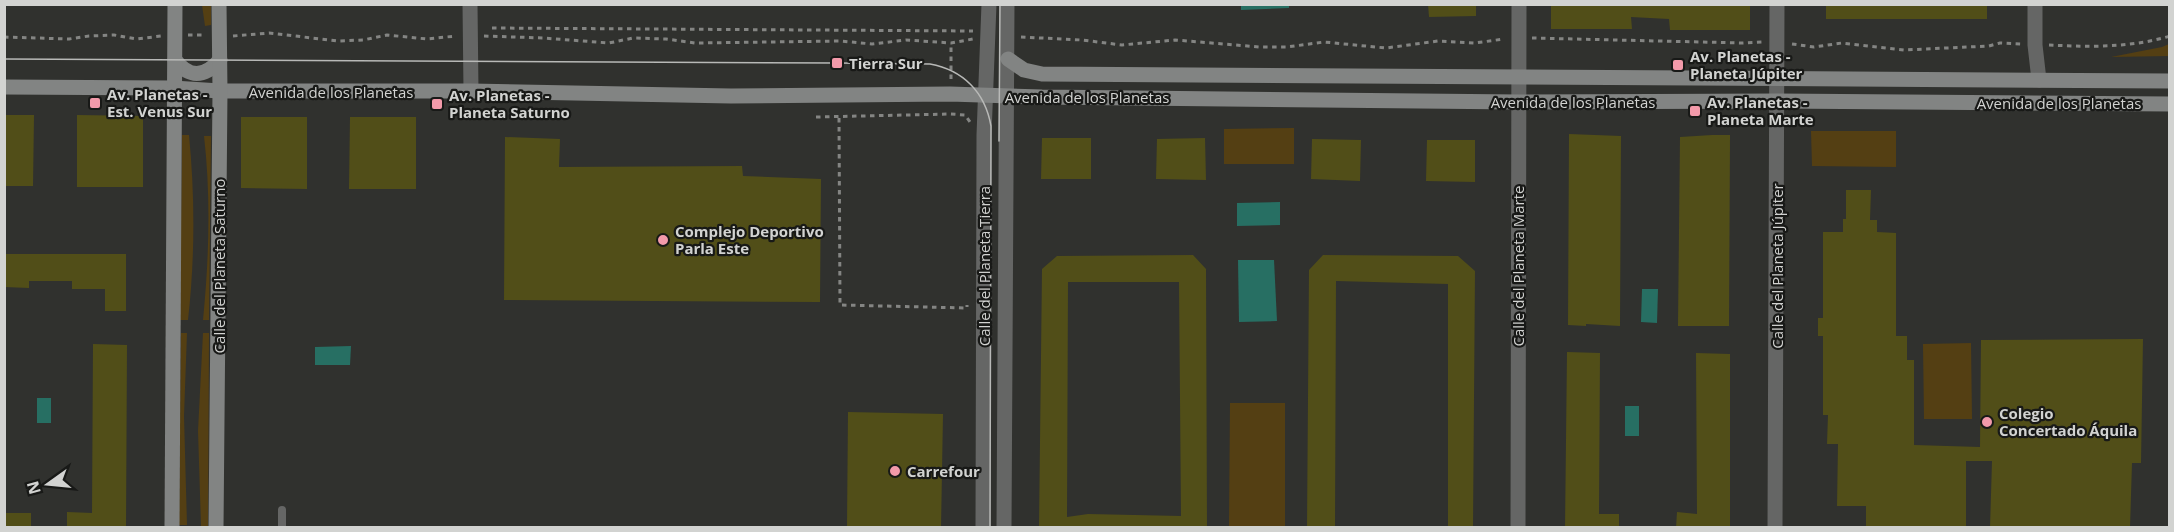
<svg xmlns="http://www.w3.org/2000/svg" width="2174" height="532" viewBox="0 0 2174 532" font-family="'Open Sans',sans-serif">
<rect width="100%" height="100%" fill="#30312e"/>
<g fill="#543f13">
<path d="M 202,5 L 211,5 L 211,25 L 205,26 Z"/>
<path d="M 2169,44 L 2169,56 L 2111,57 L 2162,47 Z"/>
<path d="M 1294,128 L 1294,164 L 1224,164 L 1224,129 Z"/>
<path d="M 1811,131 L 1896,131 L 1896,167 L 1812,166 Z"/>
<path d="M 182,135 L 189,135 C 195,197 195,258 188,320 L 180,320 Z"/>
<path d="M 204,136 L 211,136 L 209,320 L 203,320 C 209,259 211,197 204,136 Z"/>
<path d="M 181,333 L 187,333 L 184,416 L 187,525 L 179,525 Z"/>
<path d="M 203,333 L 209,333 L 208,526 L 201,526 L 198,431 Z"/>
<path d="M 1971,343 L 1972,419 L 1924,419 L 1923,344 Z"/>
<path d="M 1230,403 L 1285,403 L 1285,527 L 1229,527 Z"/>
</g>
<g fill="#276f63">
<path d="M 1241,5 L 1289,5 L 1289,8 L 1241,10 Z"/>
<path d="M 1280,202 L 1280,225 L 1237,226 L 1237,203 Z"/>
<path d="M 1238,260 L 1274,260 L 1277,321 L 1239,322 Z"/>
<path d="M 1642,289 L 1658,289 L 1657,323 L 1641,322 Z"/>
<path d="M 351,346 L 350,365 L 315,365 L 315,347 Z"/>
<rect x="37" y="398" width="14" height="25"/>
<path d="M 1639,406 L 1639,436 L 1625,436 L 1625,406 Z"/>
</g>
<g fill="#514e18" fill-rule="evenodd">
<path d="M 1428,4 L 1476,4 L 1476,16 L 1429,17 Z"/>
<path d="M 1551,4 L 1750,4 L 1750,30 L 1670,30 L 1669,19 L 1631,17 L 1632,29 L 1551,29 Z"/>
<rect x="1826" y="4" width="161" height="15"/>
<path d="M 4,115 L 34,115 L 33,186 L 4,186 Z"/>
<path d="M 77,115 L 143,116 L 143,187 L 77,187 Z"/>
<path d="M 241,117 L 307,117 L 307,189 L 241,188 Z"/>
<path d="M 350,117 L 416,117 L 416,189 L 349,189 Z"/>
<path d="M 1569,134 L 1621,136 L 1620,326 L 1586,324 L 1586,326 L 1568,325 Z"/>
<path d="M 1712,135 L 1730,135 L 1729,326 L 1678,326 L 1680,137 Z"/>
<path d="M 505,137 L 560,139 L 559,167 L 742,166 L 743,176 L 821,179 L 820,302 L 504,300 Z"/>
<path d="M 1042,138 L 1091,138 L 1091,179 L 1041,179 Z"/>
<path d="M 1205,138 L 1206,180 L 1156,179 L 1157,139 Z"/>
<path d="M 1312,139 L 1361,140 L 1360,181 L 1311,179 Z"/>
<path d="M 1427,140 L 1475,140 L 1475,182 L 1426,181 Z"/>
<path d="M 1846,190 L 1871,190 L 1870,220 L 1877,220 L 1877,232 L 1896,233 L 1896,336 L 1907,336 L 1907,360 L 1914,360 L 1914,445 L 1980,447 L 1981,340 L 2143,339 L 2141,463 L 2132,463 L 2130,528 L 1990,528 L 1992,461 L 1966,461 L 1966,528 L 1866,528 L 1866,506 L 1837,506 L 1838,444 L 1827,444 L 1828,415 L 1823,415 L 1823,336 L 1818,336 L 1818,318 L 1823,318 L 1823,232 L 1843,232 L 1843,219 L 1846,219 Z"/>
<path d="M 4,254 L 126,254 L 126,311 L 105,311 L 105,289 L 72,289 L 72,281 L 29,281 L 29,288 L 4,287 Z"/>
<path d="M 1193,255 L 1206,269 L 1207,528 L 1039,528 L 1042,269 L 1057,256 ZM 1068,282 L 1179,282 L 1181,516 L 1088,514 L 1067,517 Z"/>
<path d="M 1323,255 L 1458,256 L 1475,271 L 1473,528 L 1448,528 L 1448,284 L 1336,281 L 1335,528 L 1307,528 L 1309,270 Z"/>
<path d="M 93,344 L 127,345 L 126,528 L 67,528 L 67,512 L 92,513 Z"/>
<path d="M 1567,352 L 1600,353 L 1599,514 L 1619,514 L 1619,528 L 1565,528 Z"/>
<path d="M 1696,353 L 1730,354 L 1730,528 L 1676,528 L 1677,512 L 1697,514 Z"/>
<path d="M 848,412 L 943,414 L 941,528 L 847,528 Z"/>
<rect x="4" y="513" width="27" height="15"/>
</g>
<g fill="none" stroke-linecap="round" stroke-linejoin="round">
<g stroke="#848583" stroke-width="3" stroke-dasharray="4.5 4.5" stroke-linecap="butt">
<path d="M 492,28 L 973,31"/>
<path d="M 188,35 L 206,35"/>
<path d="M 233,36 L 269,33 L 338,41 L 363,40 L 387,35 L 427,39 L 456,36"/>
<path d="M 484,36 L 543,38 L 609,43 L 633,38 L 666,39 L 695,43 L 840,41 L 872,44 L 906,40 L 951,43 L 973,39"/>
<path d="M 4,37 L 69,39 L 89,36 L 114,35 L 137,39 L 161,36"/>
<path d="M 1021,37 L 1082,40 L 1122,45 L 1175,40 L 1259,47 L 1287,47 L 1324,42 L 1386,48 L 1438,41 L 1475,43 L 1504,39"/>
<path d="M 1532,38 L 1743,43 L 1762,42"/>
<path d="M 1792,44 L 1814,47 L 1842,43 L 1904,50 L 1989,46 L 2000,43 L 2021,44"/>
<path d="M 2049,45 C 2089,47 2130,48 2170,36"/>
<path d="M 951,79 L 951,43"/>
<path d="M 816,117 L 950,114 L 965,115 L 970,122"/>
<path d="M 839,118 L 840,305 L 967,308 L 967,305"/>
</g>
<path stroke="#656665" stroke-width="8" d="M 282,510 L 282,528"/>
<g stroke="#656665" stroke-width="15">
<path d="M 470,4 L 471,91"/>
<path d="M 2035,4 L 2035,45 L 2039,80"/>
<path d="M 983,528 L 984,135 L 989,4"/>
<path d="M 1004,528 L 1007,4"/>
<path d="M 1518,528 L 1519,4"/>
<path d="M 1775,528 L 1777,4"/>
</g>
<g stroke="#828483" stroke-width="15">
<path d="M 1008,59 L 1024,70 L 1042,74 L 2170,81"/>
<path d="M 175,60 C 189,78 204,78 220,60"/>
<path d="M 4,87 L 173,88 L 220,91 L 471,91 L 731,96 L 950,94 L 1042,97 L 1519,102 L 1777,101 L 2170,104"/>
<path d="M 172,528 L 175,4"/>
<path d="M 216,528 L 220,91 L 219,4"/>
</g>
<g stroke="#b8b9b7" stroke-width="1.5">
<path d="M 4,59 L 837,63 L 930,64 C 963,70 985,92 991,126 L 990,528"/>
<path d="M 999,141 L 1000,4"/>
</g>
</g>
<g fill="#f39aaa" stroke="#181917" stroke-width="2">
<rect x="831" y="57" width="12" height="12" rx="3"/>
<rect x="1672" y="59" width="12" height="12" rx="3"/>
<rect x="89" y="97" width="12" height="12" rx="3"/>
<rect x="431" y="98" width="12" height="12" rx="3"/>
<rect x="1689" y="105" width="12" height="12" rx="3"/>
<circle cx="663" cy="240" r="6"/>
<circle cx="1987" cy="422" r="6"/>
<circle cx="895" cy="471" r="6"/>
</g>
<g text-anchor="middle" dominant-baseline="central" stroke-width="4.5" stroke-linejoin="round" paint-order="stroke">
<g font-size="15" font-weight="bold" fill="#d2d3d1" stroke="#181917" text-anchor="start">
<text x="1690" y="56">Av. Planetas -<tspan x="1690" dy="17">Planeta Júpiter</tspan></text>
<text x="849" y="63">Tierra Sur</text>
<text x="107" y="94">Av. Planetas -<tspan x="107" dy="17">Est. Venus Sur</tspan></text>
<text x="449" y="95">Av. Planetas -<tspan x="449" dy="17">Planeta Saturno</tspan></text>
<text x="1707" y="102">Av. Planetas -<tspan x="1707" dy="17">Planeta Marte</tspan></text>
<text x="675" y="231">Complejo Deportivo<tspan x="675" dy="17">Parla Este</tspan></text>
<text x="1999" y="413">Colegio<tspan x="1999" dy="17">Concertado Áquila</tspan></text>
<text x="907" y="471">Carrefour</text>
</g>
<g font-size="15" fill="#d2d3d1" stroke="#181917">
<text x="331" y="92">Avenida de los Planetas</text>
<text x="1087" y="97">Avenida de los Planetas</text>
<text x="1573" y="102">Avenida de los Planetas</text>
<text x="2059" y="103">Avenida de los Planetas</text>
<text transform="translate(219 266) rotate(-90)">Calle del Planeta Saturno</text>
<text transform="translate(984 266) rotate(-90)">Calle del Planeta Tierra</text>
<text transform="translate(1518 266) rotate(-90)">Calle del Planeta Marte</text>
<text transform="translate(1777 266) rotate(-90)">Calle del Planeta Júpiter</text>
</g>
</g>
<rect width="2174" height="532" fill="none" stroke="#d2d3d1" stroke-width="12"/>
<g transform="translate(48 484) rotate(255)" stroke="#181917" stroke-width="4.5" paint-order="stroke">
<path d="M0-4.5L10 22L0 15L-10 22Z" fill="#d2d3d1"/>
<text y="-9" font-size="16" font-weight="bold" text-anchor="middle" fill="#d2d3d1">N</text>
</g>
</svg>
